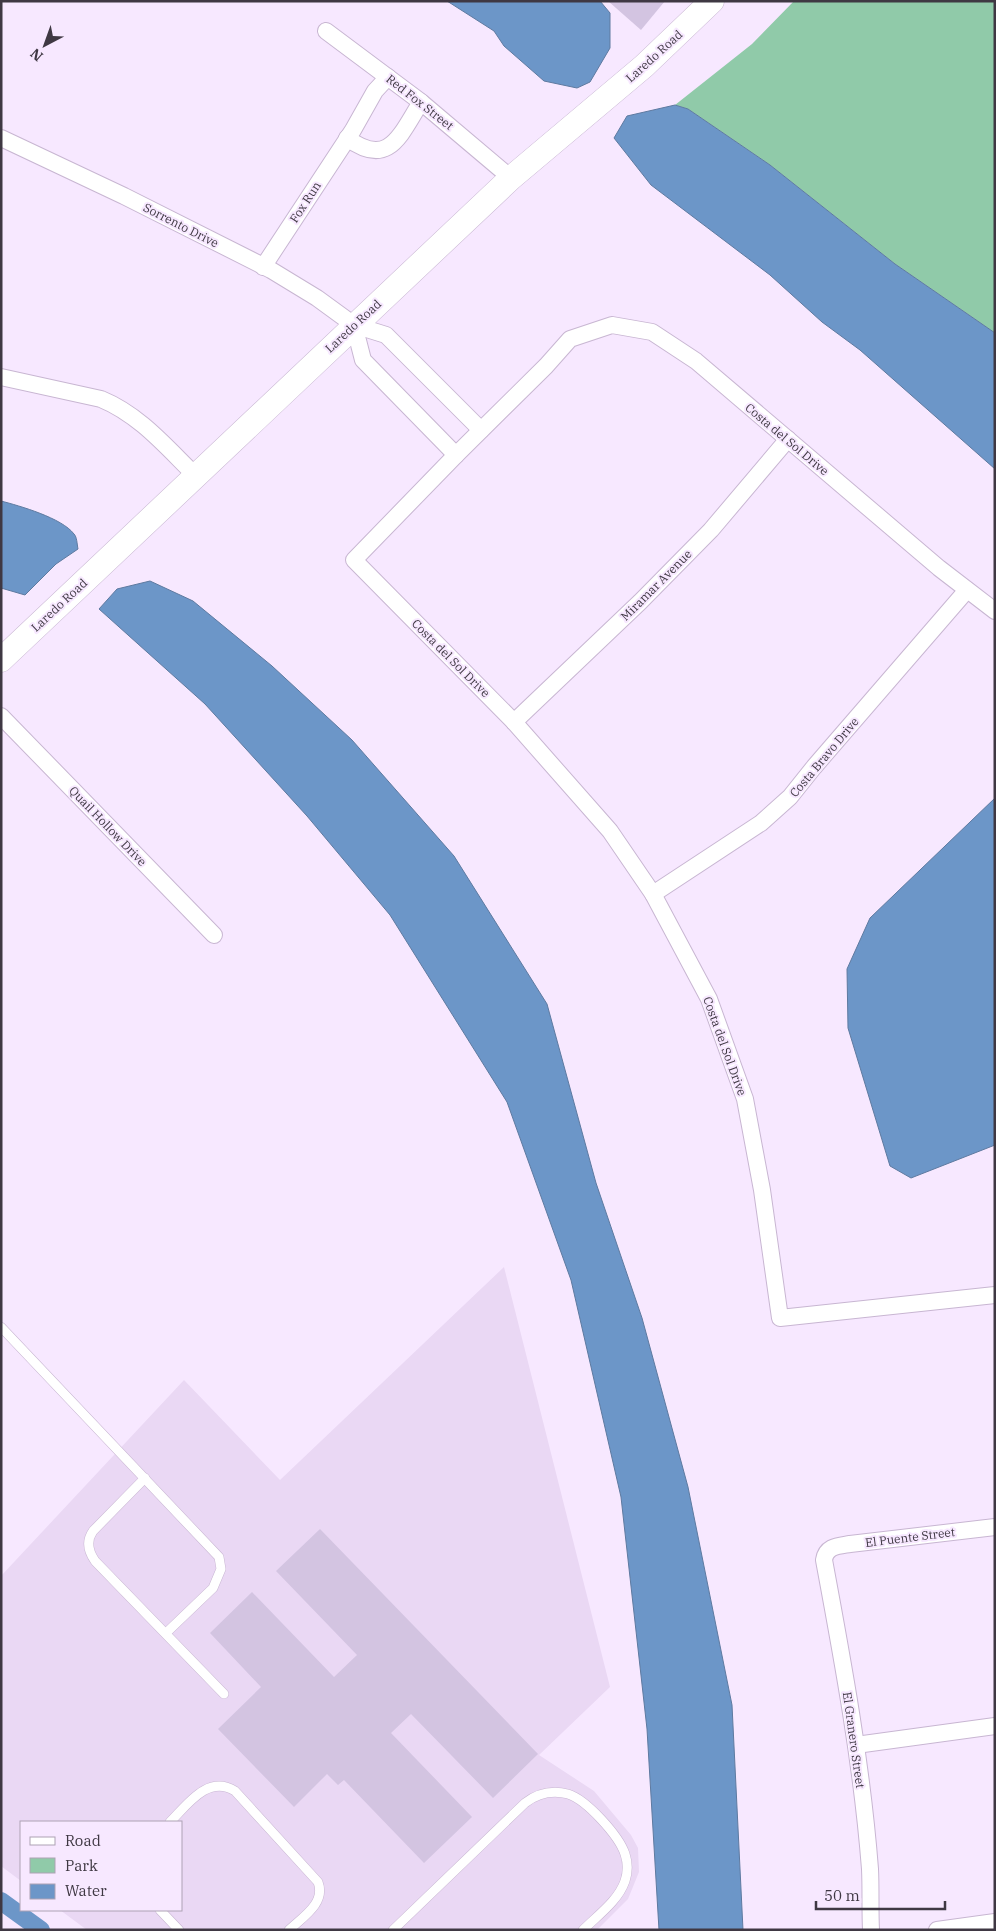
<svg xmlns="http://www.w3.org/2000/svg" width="996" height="1931" viewBox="0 0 996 1931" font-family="'IBM Plex Serif',serif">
<rect width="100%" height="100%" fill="#f7e8ff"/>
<path fill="#ead8f4" d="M 504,1267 L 610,1687 L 539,1755 L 594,1791 L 631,1835 L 638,1848 L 639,1872 L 628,1899 L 597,1930 L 87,1930 L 60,1910 L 181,1910 L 181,1822 L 21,1822 L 21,1881 L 1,1866 L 1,1576 L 184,1380 L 280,1480 Z"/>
<path fill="#90caa9" d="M 794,1 L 995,1 L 995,333 L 895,264 L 770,165 L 688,109 L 675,105 L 752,44 Z"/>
<g fill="#6c96c8" stroke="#5e7aa0">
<path d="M 447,1 L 600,1 L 610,13 L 610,48 L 590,82 L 577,88 L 544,81 L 504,46 L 494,31 Z"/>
<path d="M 675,105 L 688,109 L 770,165 L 895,264 L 995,333 L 995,469 L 860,350 L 822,322 L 770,275 L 651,185 L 614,138 L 627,116 Z"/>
<path d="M 1,501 C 20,506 62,518 74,534 C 77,537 77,544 78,549 L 56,564 L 25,595 L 1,588 Z"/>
<path d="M 150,581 L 193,601 L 272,666 L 352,740 L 454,856 L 547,1004 L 596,1183 L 642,1318 L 688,1487 L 732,1705 L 743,1930 L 659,1930 L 647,1729 L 621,1497 L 571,1280 L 507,1102 L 390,915 L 307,816 L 205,704 L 99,609 L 117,589 Z"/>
<path d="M 995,798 L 995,1145 L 911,1178 L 890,1166 L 848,1028 L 847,969 L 870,918 Z"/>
</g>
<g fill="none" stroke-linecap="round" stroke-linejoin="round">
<path stroke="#6c96c8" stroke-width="18" d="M 1,1901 L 41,1930"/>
</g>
<g fill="#d3c4e1">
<path d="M 608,1 L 665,1 L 641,30 Z"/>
<path d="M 320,1529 L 538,1754 L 493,1798 L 411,1714 L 391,1733 L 472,1817 L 424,1863 L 344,1780 L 338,1785 L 327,1774 L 294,1807 L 218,1729 L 261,1687 L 210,1633 L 252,1592 L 334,1677 L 357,1655 L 276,1571 Z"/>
</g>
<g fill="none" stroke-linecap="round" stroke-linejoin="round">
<defs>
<g id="lane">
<path d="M 1,1327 L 219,1557 L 221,1569 L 213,1588 L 166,1633"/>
<path d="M 145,1478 L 93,1531 C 86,1541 88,1551 95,1561 L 224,1694"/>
<path d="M 170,1822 C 187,1805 208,1774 235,1791 L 318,1882 C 326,1903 303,1917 289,1930"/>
<path d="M 160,1910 L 179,1930"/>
<path d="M 393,1930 L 525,1803 C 538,1793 552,1790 568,1794 C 587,1800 619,1836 625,1854 C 628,1863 628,1872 625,1881 C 618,1901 598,1915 583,1930"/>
</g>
<g id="street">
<path d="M 326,31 L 421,102 L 511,178"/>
<path d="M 1,138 L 124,196 L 271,270 L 317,298 L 354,325 L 386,335 L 481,430"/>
<path d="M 347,138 C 389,169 400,135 421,102"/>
<path d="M 263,267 L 353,130 L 375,91 L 388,77"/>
<path d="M 354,325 L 363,360 L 456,455"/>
<path d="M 1,377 L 101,399 C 140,415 167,448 196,476"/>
<path d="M 995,611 L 939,568 L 696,361 L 652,332 L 612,325 L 570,339 L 546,366 L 456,455 L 354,560 L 514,722 L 610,831 L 653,894 L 709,999 L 745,1099 L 762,1190 L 780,1318 L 995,1295"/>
<path d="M 1,716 L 214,935"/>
<path d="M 514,722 L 640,602 L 711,530 L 788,439"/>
<path d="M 653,894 L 761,823 L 790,797 L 814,767 L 967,590"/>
<path d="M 856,1745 L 995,1726"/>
<path d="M 871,1930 C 870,1910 871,1889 870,1869 C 862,1765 843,1662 824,1560 C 826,1546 838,1546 850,1544 L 995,1527"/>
<path d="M 937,1930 L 995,1922"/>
</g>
<path id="secondary" d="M 1,660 L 511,178 L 644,66 L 712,1"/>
</defs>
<use href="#lane" stroke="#c8b6d2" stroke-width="10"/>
<use href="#street" stroke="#c8b6d2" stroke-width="18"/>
<use href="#secondary" stroke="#c8b6d2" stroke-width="25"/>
<use href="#lane" stroke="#fff" stroke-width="9"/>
<use href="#street" stroke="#fff" stroke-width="16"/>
<use href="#secondary" stroke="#fff" stroke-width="24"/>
</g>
<g text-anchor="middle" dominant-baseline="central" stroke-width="4" stroke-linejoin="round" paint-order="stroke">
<g font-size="12" fill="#3f3843" stroke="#f7e8ff">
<text transform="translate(654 56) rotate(-42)">Laredo Road</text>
<text transform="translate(420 102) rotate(38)">Red Fox Street</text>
<text transform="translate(305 202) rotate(-57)">Fox Run</text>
<text transform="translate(181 225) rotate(27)">Sorrento Drive</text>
<text transform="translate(353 326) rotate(-43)">Laredo Road</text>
<text transform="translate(787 439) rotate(40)">Costa del Sol Drive</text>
<text transform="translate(656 585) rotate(-45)">Miramar Avenue</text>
<text transform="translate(59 605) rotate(-43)">Laredo Road</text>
<text transform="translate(451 658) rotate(45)">Costa del Sol Drive</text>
<text transform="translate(824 757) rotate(-50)">Costa Bravo Drive</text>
<text transform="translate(108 826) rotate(46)">Quail Hollow Drive</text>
<text transform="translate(725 1046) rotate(70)">Costa del Sol Drive</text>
<text transform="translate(910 1537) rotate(-7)">El Puente Street</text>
<text transform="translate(854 1740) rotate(82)">El Granero Street</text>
</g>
</g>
<rect width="996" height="1931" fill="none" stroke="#3f3843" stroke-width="5"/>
<rect x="20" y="1821" width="162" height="90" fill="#f7e8ff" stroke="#ada2b4"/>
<rect x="30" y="1837" width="25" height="8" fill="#ffffff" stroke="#ada2b4"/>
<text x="65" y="1846" font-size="15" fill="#3f3843">Road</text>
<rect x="30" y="1858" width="25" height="15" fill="#90caa9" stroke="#ada2b4"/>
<text x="65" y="1871" font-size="15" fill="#3f3843">Park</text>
<rect x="30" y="1884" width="25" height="15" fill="#6c96c8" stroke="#ada2b4"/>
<text x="65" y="1896" font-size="15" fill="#3f3843">Water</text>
<g transform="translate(45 45) rotate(221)" stroke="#f7e8ff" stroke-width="4" paint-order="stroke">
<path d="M0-4L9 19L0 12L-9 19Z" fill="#3f3843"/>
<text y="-8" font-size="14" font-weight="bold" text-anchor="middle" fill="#3f3843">N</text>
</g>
<path d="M816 1901v8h129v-8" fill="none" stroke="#3f3843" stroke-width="2.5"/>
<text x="824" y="1901" font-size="15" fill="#3f3843" stroke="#f7e8ff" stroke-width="4" paint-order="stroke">50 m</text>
</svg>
